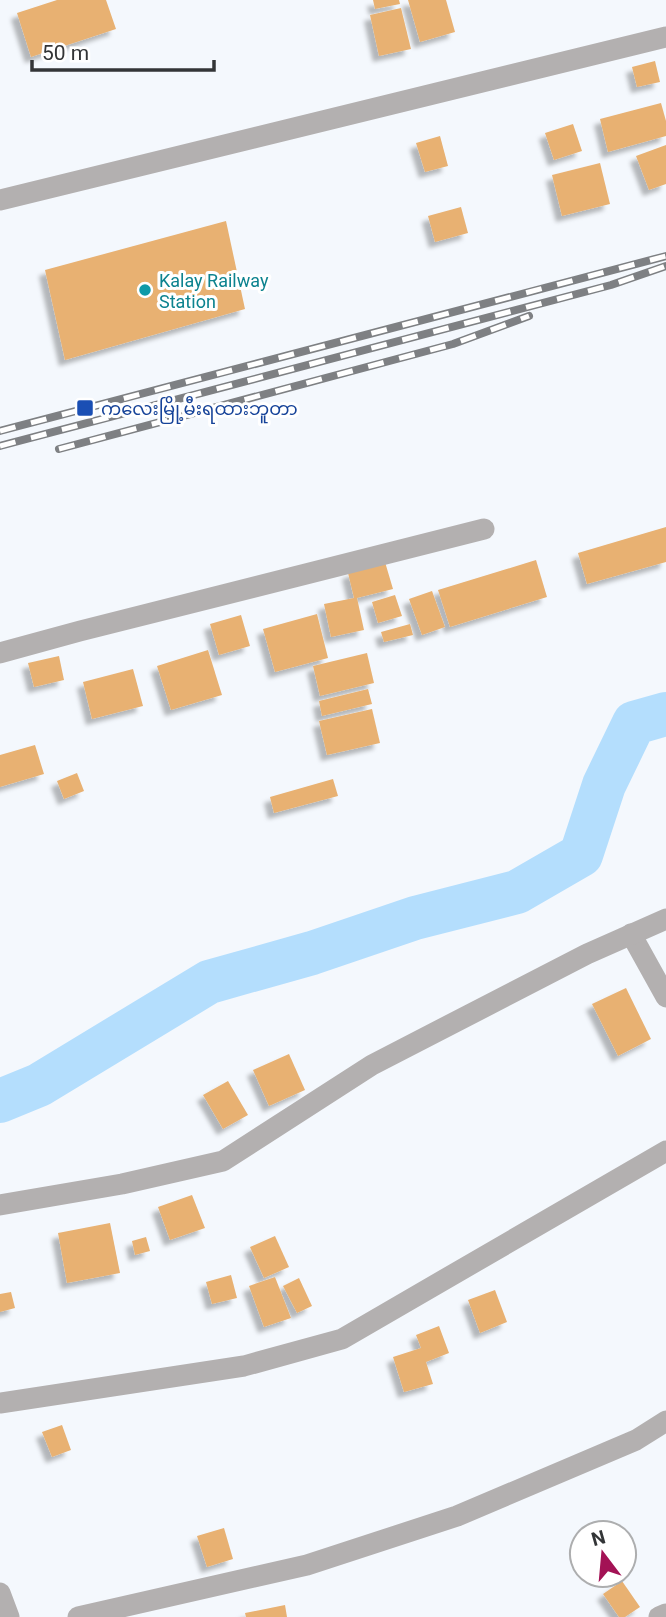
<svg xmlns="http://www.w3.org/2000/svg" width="666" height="1617" viewBox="0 0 666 1617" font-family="Roboto,'Noto Sans Myanmar',sans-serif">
<defs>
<filter id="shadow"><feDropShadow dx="-6" dy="6" stdDeviation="2" flood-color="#0004"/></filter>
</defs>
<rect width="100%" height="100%" fill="#f4f8fd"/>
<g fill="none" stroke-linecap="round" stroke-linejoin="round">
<path stroke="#b4defd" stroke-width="44" d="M 0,1101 L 39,1085 L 209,982 L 312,953 L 415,918 L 517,892 L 581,855 L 604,785 L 634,723 L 666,714"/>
</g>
<g fill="#e8b172" filter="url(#shadow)">
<path d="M 57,0 L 106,0 L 116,29 L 31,57 L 17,13 Z"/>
<path d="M 373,0 L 399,0 L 400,4 L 375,9 Z"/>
<path d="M 408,0 L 446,0 L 455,32 L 420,42 Z"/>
<path d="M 401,8 L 411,49 L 379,56 L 370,15 Z"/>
<path d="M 655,61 L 660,82 L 637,87 L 632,67 Z"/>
<path d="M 661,103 L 666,121 L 666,136 L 608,152 L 600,119 Z"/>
<path d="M 573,124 L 582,151 L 554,160 L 545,133 Z"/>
<path d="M 440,136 L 448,166 L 425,172 L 416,143 Z"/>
<path d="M 666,145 L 666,184 L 649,190 L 636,156 Z"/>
<path d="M 600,163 L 610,204 L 562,216 L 552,175 Z"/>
<path d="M 461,207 L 468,233 L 435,242 L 428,216 Z"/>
<path d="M 226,221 L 245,309 L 65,360 L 45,270 Z"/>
<path d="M 666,527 L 666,562 L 587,584 L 578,553 Z"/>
<path d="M 536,560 L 547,597 L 450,627 L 438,590 Z"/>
<path d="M 385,562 L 393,589 L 357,598 L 364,630 L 331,637 L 324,604 L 354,598 L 348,573 Z"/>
<path d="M 432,591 L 445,627 L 422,635 L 409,599 Z"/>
<path d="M 395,595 L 402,616 L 378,623 L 372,602 Z"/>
<path d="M 317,614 L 328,658 L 275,672 L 263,629 Z"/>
<path d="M 241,615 L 250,646 L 219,655 L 210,624 Z"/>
<path d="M 410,624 L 413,635 L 384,642 L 381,632 Z"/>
<path d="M 208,650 L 222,695 L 171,710 L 157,666 Z"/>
<path d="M 367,653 L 374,683 L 320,696 L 313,666 Z"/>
<path d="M 59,656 L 64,680 L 34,687 L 28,663 Z"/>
<path d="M 133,669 L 143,706 L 92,719 L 83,682 Z"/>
<path d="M 368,689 L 372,704 L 322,716 L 319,701 Z"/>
<path d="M 372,709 L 380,743 L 327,755 L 319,721 Z"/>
<path d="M 35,745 L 44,774 L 0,787 L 0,755 Z"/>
<path d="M 77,773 L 84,791 L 64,799 L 57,781 Z"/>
<path d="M 333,779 L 338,796 L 274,813 L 270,797 Z"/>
<path d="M 626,988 L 651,1039 L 618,1056 L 592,1004 Z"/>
<path d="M 289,1054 L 305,1090 L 269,1106 L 253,1070 Z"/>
<path d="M 228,1081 L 248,1115 L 223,1129 L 203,1095 Z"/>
<path d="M 192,1195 L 205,1228 L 170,1240 L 158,1207 Z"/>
<path d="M 110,1223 L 120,1273 L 67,1283 L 58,1233 Z"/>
<path d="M 275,1236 L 289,1267 L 264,1278 L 250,1247 Z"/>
<path d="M 146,1237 L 150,1251 L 135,1255 L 132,1241 Z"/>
<path d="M 231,1275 L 237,1298 L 212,1304 L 206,1282 Z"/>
<path d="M 275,1277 L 291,1318 L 264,1327 L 249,1286 Z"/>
<path d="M 299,1278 L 312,1306 L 297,1313 L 283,1286 Z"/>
<path d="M 495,1290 L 507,1322 L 480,1333 L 468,1300 Z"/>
<path d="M 11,1292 L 15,1308 L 0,1312 L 0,1294 Z"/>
<path d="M 439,1326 L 449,1353 L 426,1362 L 433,1384 L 404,1392 L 393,1357 L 421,1348 L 416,1335 Z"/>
<path d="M 62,1425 L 71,1450 L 52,1457 L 42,1432 Z"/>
<path d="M 224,1528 L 233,1559 L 207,1567 L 197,1536 Z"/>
<path d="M 622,1581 L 640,1607 L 625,1617 L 619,1617 L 603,1594 Z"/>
<path d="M 285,1605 L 287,1617 L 246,1617 L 245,1613 Z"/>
</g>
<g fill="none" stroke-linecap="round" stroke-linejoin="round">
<g stroke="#b3b0b0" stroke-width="21">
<path d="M 0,200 L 666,37"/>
<path d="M 0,653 L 80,631 L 484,529"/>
<path d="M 631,934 L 666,997"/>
<path d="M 0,1205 L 122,1184 L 223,1161 L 372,1065 L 587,954 L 666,919"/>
<path d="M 0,1403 L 244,1366 L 342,1339 L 666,1151"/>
<path d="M 0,1593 L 9,1617"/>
<path d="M 78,1617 L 307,1565 L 457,1516 L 636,1440 L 666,1421"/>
<path d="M 659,1617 L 666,1614"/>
</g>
<defs>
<g id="rail">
<path d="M 0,431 L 666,256"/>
<path d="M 0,446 L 611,285 L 666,266"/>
<path d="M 59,449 L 453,344 L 529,316"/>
</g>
</defs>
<use href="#rail" stroke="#7e8083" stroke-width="8"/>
<use href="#rail" stroke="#fff" stroke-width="5" stroke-dasharray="16" stroke-linecap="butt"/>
</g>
<circle fill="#0f9aa8" stroke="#fff" stroke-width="2.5" cx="145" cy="290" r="7"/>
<rect fill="#1a4fb4" stroke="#fff" stroke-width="2.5" x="76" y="399" width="18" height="18" rx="3.5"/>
<g text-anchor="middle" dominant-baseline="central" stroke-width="6" stroke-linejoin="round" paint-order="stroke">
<g font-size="18" fill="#0d838f" stroke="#fff" text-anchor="start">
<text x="159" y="280">Kalay Railway<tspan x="159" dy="21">Station</tspan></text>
</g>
<g font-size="18" fill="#164399" stroke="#fff" text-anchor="start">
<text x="101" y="408">ကလေးမြို့မီးရထားဘူတာ</text>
</g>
</g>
<g transform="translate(603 1554) rotate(344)"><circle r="33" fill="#ffffff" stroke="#adaeaf" stroke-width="2"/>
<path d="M0-5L12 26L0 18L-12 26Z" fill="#a31255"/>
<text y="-10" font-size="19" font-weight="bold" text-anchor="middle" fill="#333537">N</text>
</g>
<path d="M32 60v10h182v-10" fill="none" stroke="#333537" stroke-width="3.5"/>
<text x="42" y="60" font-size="21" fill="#333537" stroke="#ffffff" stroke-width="5" paint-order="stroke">50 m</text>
</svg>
